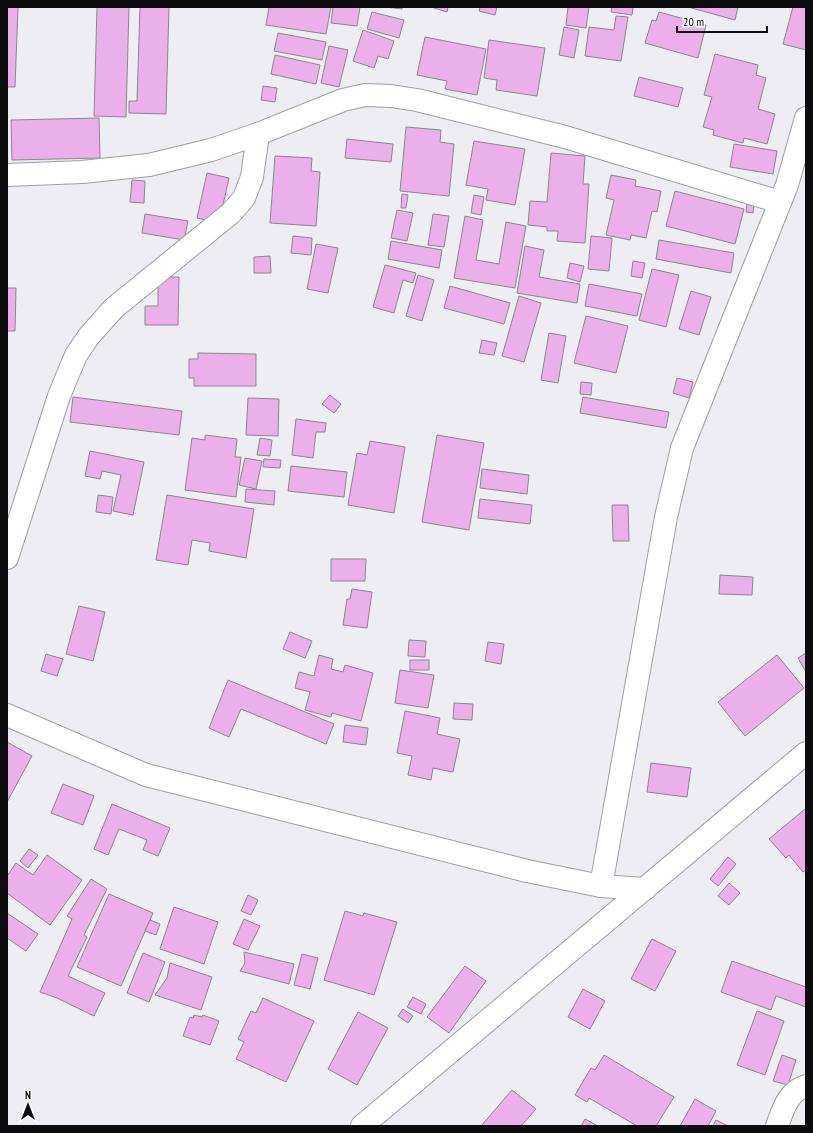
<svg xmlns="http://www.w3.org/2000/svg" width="813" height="1133" viewBox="0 0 813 1133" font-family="'PT Sans Narrow',sans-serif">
<rect width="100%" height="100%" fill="#eeedf4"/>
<g fill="#ebb0ea" stroke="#8c878c">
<path d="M 7,7 L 18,7 L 15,87 L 7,87 Z"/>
<path d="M 97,7 L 129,7 L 126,117 L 94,116 Z"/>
<path d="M 140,7 L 169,7 L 166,114 L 129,113 L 129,101 L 137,101 Z"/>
<path d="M 269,7 L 331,7 L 326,34 L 266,25 Z"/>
<path d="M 333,7 L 360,7 L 357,26 L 331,23 Z"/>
<path d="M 386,7 L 402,7 L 402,9 Z"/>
<path d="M 434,7 L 448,7 L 447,12 L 434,8 Z"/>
<path d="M 480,7 L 497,7 L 495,15 L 479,11 Z"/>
<path d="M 568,7 L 589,7 L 586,28 L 566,25 Z"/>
<path d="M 612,7 L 633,7 L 632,15 L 611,12 Z"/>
<path d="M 688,7 L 738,7 L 735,20 Z"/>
<path d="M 793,7 L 806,7 L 806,50 L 783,44 Z"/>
<path d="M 372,12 L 404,20 L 399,38 L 367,29 Z"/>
<path d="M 659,12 L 706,25 L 698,58 L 645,43 L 652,20 L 656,21 Z"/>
<path d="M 616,16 L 628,17 L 621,61 L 585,56 L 589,27 L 614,30 Z"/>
<path d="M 564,27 L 579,30 L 574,58 L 559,55 Z"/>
<path d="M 363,30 L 394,41 L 388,59 L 378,56 L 374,68 L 353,61 Z"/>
<path d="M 278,33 L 326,42 L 322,60 L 274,51 Z"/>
<path d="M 425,37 L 486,49 L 477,95 L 445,89 L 447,81 L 417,75 Z"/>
<path d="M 489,40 L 545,48 L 537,96 L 496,90 L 497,80 L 484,78 Z"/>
<path d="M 329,46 L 348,50 L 339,87 L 321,83 Z"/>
<path d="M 715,54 L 758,65 L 756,75 L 766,78 L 758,109 L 775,114 L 767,144 L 744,138 L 743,143 L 713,135 L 714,130 L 703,127 L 712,97 L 704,95 Z"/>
<path d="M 275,55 L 320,65 L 316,84 L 271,74 Z"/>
<path d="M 639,77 L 683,88 L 678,107 L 634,96 Z"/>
<path d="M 263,86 L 277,88 L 275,102 L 261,100 Z"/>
<path d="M 99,118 L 100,158 L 12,160 L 11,120 Z"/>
<path d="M 406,127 L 441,130 L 440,142 L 454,144 L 449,196 L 400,191 Z"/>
<path d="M 347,139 L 393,144 L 391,162 L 345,158 Z"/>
<path d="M 474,141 L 525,149 L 515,205 L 486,200 L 488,189 L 466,185 Z"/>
<path d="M 734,144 L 777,151 L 773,174 L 730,167 Z"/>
<path d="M 551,153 L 585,156 L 583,184 L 589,184 L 585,243 L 557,241 L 558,231 L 547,231 L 547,227 L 528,225 L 530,201 L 547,202 Z"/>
<path d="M 275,156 L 312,158 L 311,171 L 320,172 L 316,226 L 270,223 Z"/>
<path d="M 207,173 L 229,178 L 219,223 L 197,218 Z"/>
<path d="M 611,175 L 636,180 L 635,186 L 661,191 L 657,212 L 652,211 L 646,238 L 631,235 L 630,240 L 606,235 L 614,200 L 606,198 Z"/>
<path d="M 132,180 L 145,181 L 144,203 L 130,202 Z"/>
<path d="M 675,191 L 744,209 L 735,244 L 666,226 Z"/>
<path d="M 402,194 L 408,195 L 406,208 L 401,208 Z"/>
<path d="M 474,195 L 484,197 L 481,215 L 471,213 Z"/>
<path d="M 747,203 L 754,204 L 753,213 L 746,212 Z"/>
<path d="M 397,210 L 413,213 L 407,241 L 391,238 Z"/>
<path d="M 145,214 L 188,221 L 184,240 L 142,233 Z"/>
<path d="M 433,214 L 449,216 L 444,247 L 428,245 Z"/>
<path d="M 465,216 L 483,220 L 476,260 L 499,264 L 506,222 L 526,226 L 515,288 L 454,278 Z"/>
<path d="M 293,236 L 312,238 L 311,255 L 291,253 Z"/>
<path d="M 591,236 L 612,238 L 609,271 L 588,269 Z"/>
<path d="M 659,240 L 734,253 L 731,273 L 656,259 Z"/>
<path d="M 391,241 L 442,250 L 439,268 L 388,259 Z"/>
<path d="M 316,244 L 338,248 L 328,293 L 307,289 Z"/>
<path d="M 525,246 L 544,250 L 539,277 L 580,284 L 577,303 L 517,293 Z"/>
<path d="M 270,256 L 271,273 L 254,273 L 254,257 Z"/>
<path d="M 633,261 L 645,263 L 642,278 L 631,276 Z"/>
<path d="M 570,263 L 584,266 L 580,282 L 567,278 Z"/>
<path d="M 385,265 L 416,273 L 413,283 L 403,280 L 394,313 L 373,307 Z"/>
<path d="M 652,269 L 679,275 L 666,327 L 639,320 Z"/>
<path d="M 418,275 L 434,280 L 422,321 L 406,316 Z"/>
<path d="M 158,277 L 179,277 L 178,325 L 145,325 L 145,306 L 158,306 Z"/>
<path d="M 589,284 L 642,294 L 637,316 L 585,306 Z"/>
<path d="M 450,286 L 510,303 L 504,324 L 444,308 Z"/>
<path d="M 7,288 L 16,288 L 15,331 L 7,331 Z"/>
<path d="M 691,291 L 711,297 L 699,335 L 679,329 Z"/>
<path d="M 519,296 L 541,303 L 524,362 L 502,356 Z"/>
<path d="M 586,316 L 628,326 L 616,373 L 574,363 Z"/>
<path d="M 549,333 L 566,336 L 558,383 L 541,380 Z"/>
<path d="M 482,340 L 497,343 L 494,355 L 479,353 Z"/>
<path d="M 198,353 L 256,354 L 256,386 L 194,386 L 194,378 L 189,378 L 189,359 L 198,359 Z"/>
<path d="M 677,378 L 693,382 L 689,398 L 673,393 Z"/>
<path d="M 581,382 L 592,383 L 591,395 L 580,394 Z"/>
<path d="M 330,395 L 341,404 L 334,413 L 322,404 Z"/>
<path d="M 73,397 L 182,411 L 179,435 L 70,422 Z"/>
<path d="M 583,397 L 669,412 L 666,428 L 580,413 Z"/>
<path d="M 248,398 L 279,399 L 278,436 L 246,435 Z"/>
<path d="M 296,419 L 326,423 L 325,432 L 316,432 L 313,458 L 292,455 Z"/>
<path d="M 205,435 L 237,439 L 235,457 L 241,457 L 236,497 L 185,490 L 192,438 L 205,440 Z"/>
<path d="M 437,435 L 484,443 L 469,530 L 422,522 Z"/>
<path d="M 260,438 L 272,440 L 270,456 L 257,455 Z"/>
<path d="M 370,441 L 405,447 L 394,513 L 348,505 L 357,453 L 367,455 Z"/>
<path d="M 90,451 L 144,462 L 133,515 L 113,511 L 121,475 L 102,471 L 100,479 L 85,476 Z"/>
<path d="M 245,458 L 262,461 L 256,489 L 239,485 Z"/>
<path d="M 264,459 L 281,460 L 280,468 L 263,467 Z"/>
<path d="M 291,466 L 347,472 L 344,497 L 288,491 Z"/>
<path d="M 482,469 L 529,475 L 527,494 L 480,488 Z"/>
<path d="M 246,489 L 275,491 L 274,505 L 245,502 Z"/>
<path d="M 98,495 L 113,497 L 111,514 L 96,512 Z"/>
<path d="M 167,495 L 254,509 L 246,558 L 209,551 L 210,543 L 192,540 L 188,565 L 156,560 Z"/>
<path d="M 480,499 L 532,505 L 530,524 L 478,518 Z"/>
<path d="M 612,505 L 628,505 L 629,541 L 613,541 Z"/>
<path d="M 331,559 L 366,559 L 365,581 L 331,581 Z"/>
<path d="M 720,575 L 753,577 L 752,595 L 719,594 Z"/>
<path d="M 352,589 L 372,592 L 367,628 L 343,625 L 347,599 L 350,599 Z"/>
<path d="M 79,606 L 105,612 L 93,661 L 66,654 Z"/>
<path d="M 290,632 L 312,641 L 305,658 L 283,649 Z"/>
<path d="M 409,640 L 426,641 L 425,657 L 408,656 Z"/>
<path d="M 488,642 L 504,644 L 501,664 L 485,661 Z"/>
<path d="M 806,653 L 806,672 L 798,658 Z"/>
<path d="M 46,654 L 63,659 L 57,676 L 41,671 Z"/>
<path d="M 319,655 L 333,659 L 331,669 L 343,672 L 345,665 L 373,673 L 361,721 L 332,713 L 331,717 L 305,710 L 310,692 L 295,688 L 299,672 L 314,676 Z"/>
<path d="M 777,655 L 804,688 L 745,736 L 718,702 Z"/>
<rect x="410" y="660" width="19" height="10"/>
<path d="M 400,670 L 434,675 L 428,708 L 395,703 Z"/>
<path d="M 228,680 L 334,724 L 326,744 L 241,709 L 229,737 L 209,728 Z"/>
<path d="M 454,703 L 473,704 L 472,720 L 453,719 Z"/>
<path d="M 405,711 L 440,718 L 437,734 L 460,739 L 453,772 L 433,768 L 431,780 L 408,775 L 412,756 L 397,753 Z"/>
<path d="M 345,725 L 368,728 L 366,745 L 343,742 Z"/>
<path d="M 7,742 L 32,756 L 7,802 Z"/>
<path d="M 651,763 L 691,768 L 687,797 L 647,792 Z"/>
<path d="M 63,784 L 94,796 L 83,825 L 51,813 Z"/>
<path d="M 112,804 L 170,828 L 158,856 L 143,850 L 147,840 L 119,829 L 108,855 L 94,849 Z"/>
<path d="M 805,809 L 806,810 L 806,870 L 803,872 L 789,855 L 786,858 L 769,839 Z"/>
<path d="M 29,849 L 38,855 L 28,868 L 20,861 Z"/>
<path d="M 47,855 L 82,880 L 50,925 L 7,893 L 7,876 L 16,863 L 33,875 Z"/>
<path d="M 728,857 L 736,864 L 718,886 L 710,879 Z"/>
<path d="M 91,879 L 107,889 L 84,935 L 87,937 L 68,976 L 105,993 L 94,1016 L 57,998 L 40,992 L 72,919 L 67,916 Z"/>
<path d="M 729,883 L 740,893 L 729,905 L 718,896 Z"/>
<path d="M 109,894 L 153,913 L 121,986 L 77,967 Z"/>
<path d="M 248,895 L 258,900 L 251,915 L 241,911 Z"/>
<path d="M 174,907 L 218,922 L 204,964 L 160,949 Z"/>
<path d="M 345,911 L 363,916 L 364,913 L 397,922 L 374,995 L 324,980 Z"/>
<path d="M 7,913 L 38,934 L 26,951 L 7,938 Z"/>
<path d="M 244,919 L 260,926 L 248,950 L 233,944 Z"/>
<path d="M 150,920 L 160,924 L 156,935 L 145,931 Z"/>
<path d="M 652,939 L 676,951 L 655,991 L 631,979 Z"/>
<path d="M 244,952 L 294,964 L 289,984 L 240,971 L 245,963 Z"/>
<path d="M 143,953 L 165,962 L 149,1002 L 127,993 Z"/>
<path d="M 302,954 L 318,958 L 310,989 L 294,985 Z"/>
<path d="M 732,961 L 806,987 L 806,1007 L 776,996 L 771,1010 L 721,992 Z"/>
<path d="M 170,963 L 212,977 L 201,1010 L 155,995 L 167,978 Z"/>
<path d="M 465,966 L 486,981 L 449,1033 L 427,1017 Z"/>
<path d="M 583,989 L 605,1001 L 590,1029 L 568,1017 Z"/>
<path d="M 413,997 L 426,1004 L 421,1014 L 407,1007 Z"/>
<path d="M 263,998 L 314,1021 L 286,1082 L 236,1059 L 244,1042 L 238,1039 L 251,1011 L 256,1013 Z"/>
<path d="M 403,1009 L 413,1016 L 408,1023 L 398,1016 Z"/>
<path d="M 757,1011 L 784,1021 L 765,1075 L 737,1065 Z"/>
<path d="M 358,1012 L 388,1028 L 357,1085 L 328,1069 Z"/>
<path d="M 194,1015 L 202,1017 L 203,1015 L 219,1021 L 210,1045 L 183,1036 L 190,1017 L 193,1018 Z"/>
<path d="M 604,1055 L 674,1097 L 656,1126 L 637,1126 L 589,1098 L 587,1102 L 575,1095 L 591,1068 L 595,1070 Z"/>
<path d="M 782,1055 L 796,1060 L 788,1085 L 773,1081 Z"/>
<path d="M 512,1090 L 536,1109 L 521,1126 L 481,1126 Z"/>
<path d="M 695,1099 L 716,1111 L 708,1126 L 680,1126 Z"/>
<path d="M 585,1119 L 598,1126 L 581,1126 Z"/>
<path d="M 716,1120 L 728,1126 L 713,1126 Z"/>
</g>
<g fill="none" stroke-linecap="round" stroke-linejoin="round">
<defs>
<g id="street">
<path d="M 7,175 L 82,172 L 149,165 L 211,150 L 258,134 L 343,100 L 365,95 L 391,96 L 417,100 L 565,137 L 780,202"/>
<path d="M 7,558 L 59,396 L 76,355 L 89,336 L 114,308 L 231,213 L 244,198 L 252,177 L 258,134"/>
<path d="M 7,715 L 146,775 L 527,871 L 601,886 L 645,889"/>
<path d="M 601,886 L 666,517 L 682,448 L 787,185 L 806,118"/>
<path d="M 362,1126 L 806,753"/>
<path d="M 777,1126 C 783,1110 788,1091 806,1086"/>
</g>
</defs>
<use href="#street" stroke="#9f9ea5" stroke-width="24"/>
<use href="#street" stroke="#fff" stroke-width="22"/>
</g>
<rect width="813" height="1133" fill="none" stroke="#0d0d0f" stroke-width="16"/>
<g transform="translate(28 1105)" stroke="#fbfbfe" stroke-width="3" paint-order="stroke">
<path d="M0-3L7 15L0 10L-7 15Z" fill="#0d0d0f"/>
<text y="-6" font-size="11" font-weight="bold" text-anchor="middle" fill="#0d0d0f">N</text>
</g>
<path d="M677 26v6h90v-6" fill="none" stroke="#0d0d0f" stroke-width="2"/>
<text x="683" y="26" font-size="12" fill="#0d0d0f" stroke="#fbfbfe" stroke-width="3" paint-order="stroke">20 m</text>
</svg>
